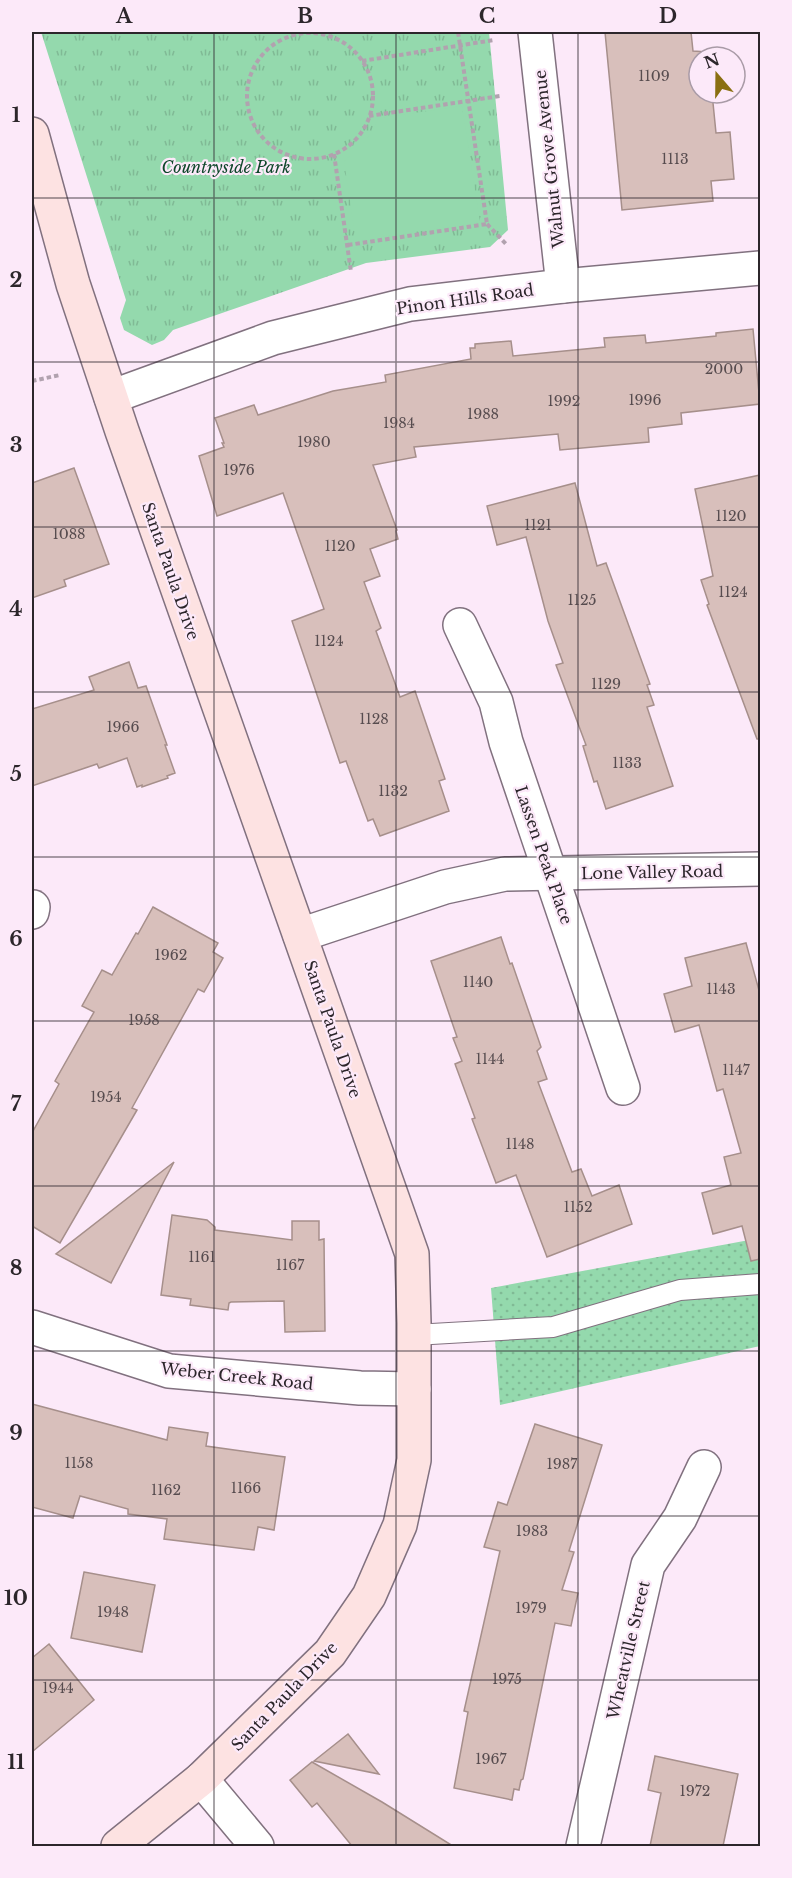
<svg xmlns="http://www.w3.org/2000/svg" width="792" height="1878" viewBox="0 0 792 1878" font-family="'Libre Baskerville',serif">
<defs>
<pattern id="grass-dots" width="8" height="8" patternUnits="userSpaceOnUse" patternTransform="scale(1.5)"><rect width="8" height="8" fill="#94d9ad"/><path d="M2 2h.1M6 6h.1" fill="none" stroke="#80ba95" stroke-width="1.8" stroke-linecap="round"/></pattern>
<pattern id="park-tufts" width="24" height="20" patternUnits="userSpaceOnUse" patternTransform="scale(1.5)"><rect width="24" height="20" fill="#94d9ad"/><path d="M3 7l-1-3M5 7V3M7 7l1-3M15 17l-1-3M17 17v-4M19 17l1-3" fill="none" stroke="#80ba95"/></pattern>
</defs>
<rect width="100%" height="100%" fill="#fce9f9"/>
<path fill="url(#grass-dots)" d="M 760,1238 L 760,1346 L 500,1405 L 491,1288 Z"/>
<path fill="url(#park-tufts)" d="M 41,32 L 489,32 L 508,230 L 490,247 L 366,263 L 173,330 L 164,340 L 152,345 L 124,330 L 120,318 L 126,300 Z"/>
<path fill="#94d9ad" d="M 462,106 L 480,222 L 356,241 L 344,161 C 360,149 370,137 379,118 Z"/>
<g fill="#d8bfbb" stroke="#a68f8b" stroke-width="1.5">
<path d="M 605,32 L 691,32 L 693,51 L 708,52 L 709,57 L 699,57 L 699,93 L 712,93 L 716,133 L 730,132 L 734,179 L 711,181 L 713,201 L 622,210 Z"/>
<path d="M 753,329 L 760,404 L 681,413 L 682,424 L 648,428 L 649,442 L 560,450 L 558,434 L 414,447 L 416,457 L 373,465 L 397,530 L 396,531 L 398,539 L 370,549 L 380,576 L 364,582 L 381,628 L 376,631 L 400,697 L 415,691 L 445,779 L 439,781 L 449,811 L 380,836 L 373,819 L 368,821 L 346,761 L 340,763 L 292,621 L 324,609 L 283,493 L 217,516 L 199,456 L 224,447 L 222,443 L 224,443 L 215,418 L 254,405 L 258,415 L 333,391 L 386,382 L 385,375 L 471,359 L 470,348 L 475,348 L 475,344 L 511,341 L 513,356 L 605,347 L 604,338 L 645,335 L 646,343 L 716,336 L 716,333 Z"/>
<path d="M 74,468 L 109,564 L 64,580 L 66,586 L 32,598 L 32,483 Z"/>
<path d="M 760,475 L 760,739 L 757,739 L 707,605 L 709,604 L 701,580 L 713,576 L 695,489 Z"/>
<path d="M 575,483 L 597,566 L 606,563 L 650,684 L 647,685 L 654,705 L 647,707 L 673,786 L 606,809 L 597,781 L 594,782 L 583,746 L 586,745 L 556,665 L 563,663 L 548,621 L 526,537 L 497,545 L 487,506 Z"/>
<path d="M 129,662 L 138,688 L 146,686 L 167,745 L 165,745 L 175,773 L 167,776 L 168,778 L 142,787 L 142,785 L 137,787 L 127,758 L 99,768 L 97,764 L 32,786 L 32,709 L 94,690 L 89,677 Z"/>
<path d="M 153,907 L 218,943 L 213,952 L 223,958 L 204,992 L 198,989 L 132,1108 L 137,1110 L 60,1243 L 32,1226 L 32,1133 L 59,1084 L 55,1081 L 94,1012 L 82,1006 L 102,970 L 112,975 L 136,933 L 138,934 Z"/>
<path d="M 501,937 L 510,964 L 512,963 L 541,1047 L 537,1051 L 547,1079 L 538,1082 L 572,1172 L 581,1169 L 592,1196 L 619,1185 L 632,1224 L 547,1257 L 516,1175 L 496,1183 L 472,1119 L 475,1118 L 455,1064 L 462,1061 L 453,1038 L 457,1037 L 431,961 Z"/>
<path d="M 746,943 L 760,994 L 760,1259 L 751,1261 L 742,1226 L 713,1234 L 702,1193 L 731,1185 L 724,1157 L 741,1153 L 723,1089 L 717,1091 L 699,1025 L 675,1032 L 664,994 L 692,986 L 685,958 Z"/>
<path d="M 174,1162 L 111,1283 L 56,1254 Z"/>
<path d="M 172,1215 L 207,1220 L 215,1227 L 215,1230 L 292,1240 L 292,1221 L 319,1221 L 319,1240 L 324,1239 L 325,1331 L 285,1332 L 284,1301 L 231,1302 L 229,1303 L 228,1310 L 190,1305 L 191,1299 L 161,1295 Z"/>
<path d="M 32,1404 L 167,1440 L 169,1427 L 208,1433 L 206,1446 L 285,1457 L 274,1530 L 258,1527 L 254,1550 L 164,1539 L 167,1519 L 128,1514 L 128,1509 L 80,1496 L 73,1518 L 32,1507 Z"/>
<path d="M 535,1424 L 602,1445 L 569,1551 L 574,1552 L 562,1590 L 578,1593 L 571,1626 L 555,1623 L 523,1779 L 521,1780 L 519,1790 L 514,1789 L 512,1800 L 454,1788 L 468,1712 L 464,1711 L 500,1551 L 484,1547 L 498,1502 L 507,1505 Z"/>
<path d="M 84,1572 L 155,1585 L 142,1652 L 71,1638 Z"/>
<path d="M 49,1644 L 94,1700 L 32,1752 L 32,1658 Z"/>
<path d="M 348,1734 L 379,1774 L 314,1761 Z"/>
<path d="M 655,1756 L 738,1774 L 723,1846 L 650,1846 L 661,1793 L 648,1790 Z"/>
<path d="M 312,1762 L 382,1802 L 453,1846 L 352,1846 L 317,1803 L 312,1807 L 290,1780 Z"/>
</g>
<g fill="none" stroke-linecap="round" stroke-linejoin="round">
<defs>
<path id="lane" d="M 414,1335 L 553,1327 L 680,1290 L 760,1284"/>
<g id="street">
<path d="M 535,32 L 563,286"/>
<path d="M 111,397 L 273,338 L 410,304 L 563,286 L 760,268"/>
<path d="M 460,625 L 496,702 L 506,742 L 623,1088"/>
<path d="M 32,912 L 33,907"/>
<path d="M 300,935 L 445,887 L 505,874 L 760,869"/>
<path d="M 32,1327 L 169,1371 L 360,1388 L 414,1389"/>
<path d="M 201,1779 L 257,1846"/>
<path d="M 583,1846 L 648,1565 L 680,1518 L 704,1467"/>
</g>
<path id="secondary" d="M 32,134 L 73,284 L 122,431 L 412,1254 L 414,1323 L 414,1460 L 400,1525 L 369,1596 L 330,1653 L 201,1779 L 118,1846"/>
</defs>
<use href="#lane" stroke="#81717f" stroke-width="22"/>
<use href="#street" stroke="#81717f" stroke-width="36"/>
<use href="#secondary" stroke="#81717f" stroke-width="36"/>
<g stroke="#b1a2af" stroke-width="4" stroke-dasharray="4.5 3" stroke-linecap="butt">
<circle cx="310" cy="96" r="63"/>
<path d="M 362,61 L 494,40"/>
<path d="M 369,116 L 500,96"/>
<path d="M 334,154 L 351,272"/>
<path d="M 487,224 L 507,245"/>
<path d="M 348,245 L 487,224 L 458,32"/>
<path d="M 32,381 L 60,375"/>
</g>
<use href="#lane" stroke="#fff" stroke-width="20"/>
<use href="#street" stroke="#fff" stroke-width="33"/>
<use href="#secondary" stroke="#fde2e2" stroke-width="33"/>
</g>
<path fill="none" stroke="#2c262b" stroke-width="1.5" stroke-opacity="0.55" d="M 214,32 L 214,1846M 396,32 L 396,1846M 578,32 L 578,1846M 32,198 L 760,198M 32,362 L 760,362M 32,527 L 760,527M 32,692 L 760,692M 32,857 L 760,857M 32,1021 L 760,1021M 32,1186 L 760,1186M 32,1351 L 760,1351M 32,1516 L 760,1516M 32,1680 L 760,1680"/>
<g text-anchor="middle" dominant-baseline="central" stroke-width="4.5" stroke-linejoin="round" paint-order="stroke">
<g font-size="14" fill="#574c4f">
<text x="654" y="76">1109</text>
<text x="675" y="159">1113</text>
<text x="724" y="369">2000</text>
<text x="645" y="400">1996</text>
<text x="564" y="401">1992</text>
<text x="483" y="414">1988</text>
<text x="399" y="423">1984</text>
<text x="314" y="442">1980</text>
<text x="239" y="470">1976</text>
<text x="731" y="516">1120</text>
<text x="538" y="525">1121</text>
<text x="69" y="534">1088</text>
<text x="340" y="546">1120</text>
<text x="733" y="592">1124</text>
<text x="582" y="600">1125</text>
<text x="329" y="641">1124</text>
<text x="606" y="684">1129</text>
<text x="374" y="719">1128</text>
<text x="123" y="727">1966</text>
<text x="627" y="763">1133</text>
<text x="393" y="791">1132</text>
<text x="171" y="955">1962</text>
<text x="478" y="982">1140</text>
<text x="721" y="989">1143</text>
<text x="144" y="1020">1958</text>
<text x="490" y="1059">1144</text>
<text x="736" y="1070">1147</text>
<text x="106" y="1097">1954</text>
<text x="520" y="1144">1148</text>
<text x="578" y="1207">1152</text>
<text x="202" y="1257">1161</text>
<text x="290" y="1265">1167</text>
<text x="79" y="1463">1158</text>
<text x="562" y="1464">1987</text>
<text x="246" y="1488">1166</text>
<text x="166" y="1490">1162</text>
<text x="532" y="1531">1983</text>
<text x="531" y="1608">1979</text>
<text x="113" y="1612">1948</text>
<text x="507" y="1679">1975</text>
<text x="58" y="1688">1944</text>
<text x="491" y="1759">1967</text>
<text x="695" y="1791">1972</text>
</g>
<g font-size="16" fill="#2c262b" stroke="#fce9f9">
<text transform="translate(549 159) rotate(-96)">Walnut Grove Avenue</text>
<text transform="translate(465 299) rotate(-8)">Pinon Hills Road</text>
<text transform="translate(171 571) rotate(71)">Santa Paula Drive</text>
<text transform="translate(544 855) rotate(71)">Lassen Peak Place</text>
<text transform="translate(652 872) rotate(-1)">Lone Valley Road</text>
<text transform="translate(333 1029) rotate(71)">Santa Paula Drive</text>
<text transform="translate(237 1376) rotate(6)">Weber Creek Road</text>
<text transform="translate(628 1650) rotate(-77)">Wheatville Street</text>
<text transform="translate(284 1696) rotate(-46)">Santa Paula Drive</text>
</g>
<g font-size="16" font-style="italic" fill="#0d4629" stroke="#fce9f9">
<text x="226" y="167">Countryside Park</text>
</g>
</g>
<rect width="792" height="1878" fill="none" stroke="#fce9f9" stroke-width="66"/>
<g transform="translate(717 75) rotate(340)"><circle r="28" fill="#fce9f9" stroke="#a99ba7" stroke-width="1.5"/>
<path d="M0-4.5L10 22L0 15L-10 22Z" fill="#8a6f11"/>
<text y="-9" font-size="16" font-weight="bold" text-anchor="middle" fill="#2c262b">N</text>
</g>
<rect x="33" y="33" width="726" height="1812" fill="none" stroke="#2c262b" stroke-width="2"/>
<g font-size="20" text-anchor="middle" font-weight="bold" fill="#2c262b">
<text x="124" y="23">A</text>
<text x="305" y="23">B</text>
<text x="487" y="23">C</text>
<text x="668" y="23">D</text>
<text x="16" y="122">1</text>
<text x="16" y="287">2</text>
<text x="16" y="452">3</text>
<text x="16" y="616">4</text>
<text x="16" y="781">5</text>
<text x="16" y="946">6</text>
<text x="16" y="1111">7</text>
<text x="16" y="1275">8</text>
<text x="16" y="1440">9</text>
<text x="16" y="1605">10</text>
<text x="16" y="1769">11</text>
</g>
</svg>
